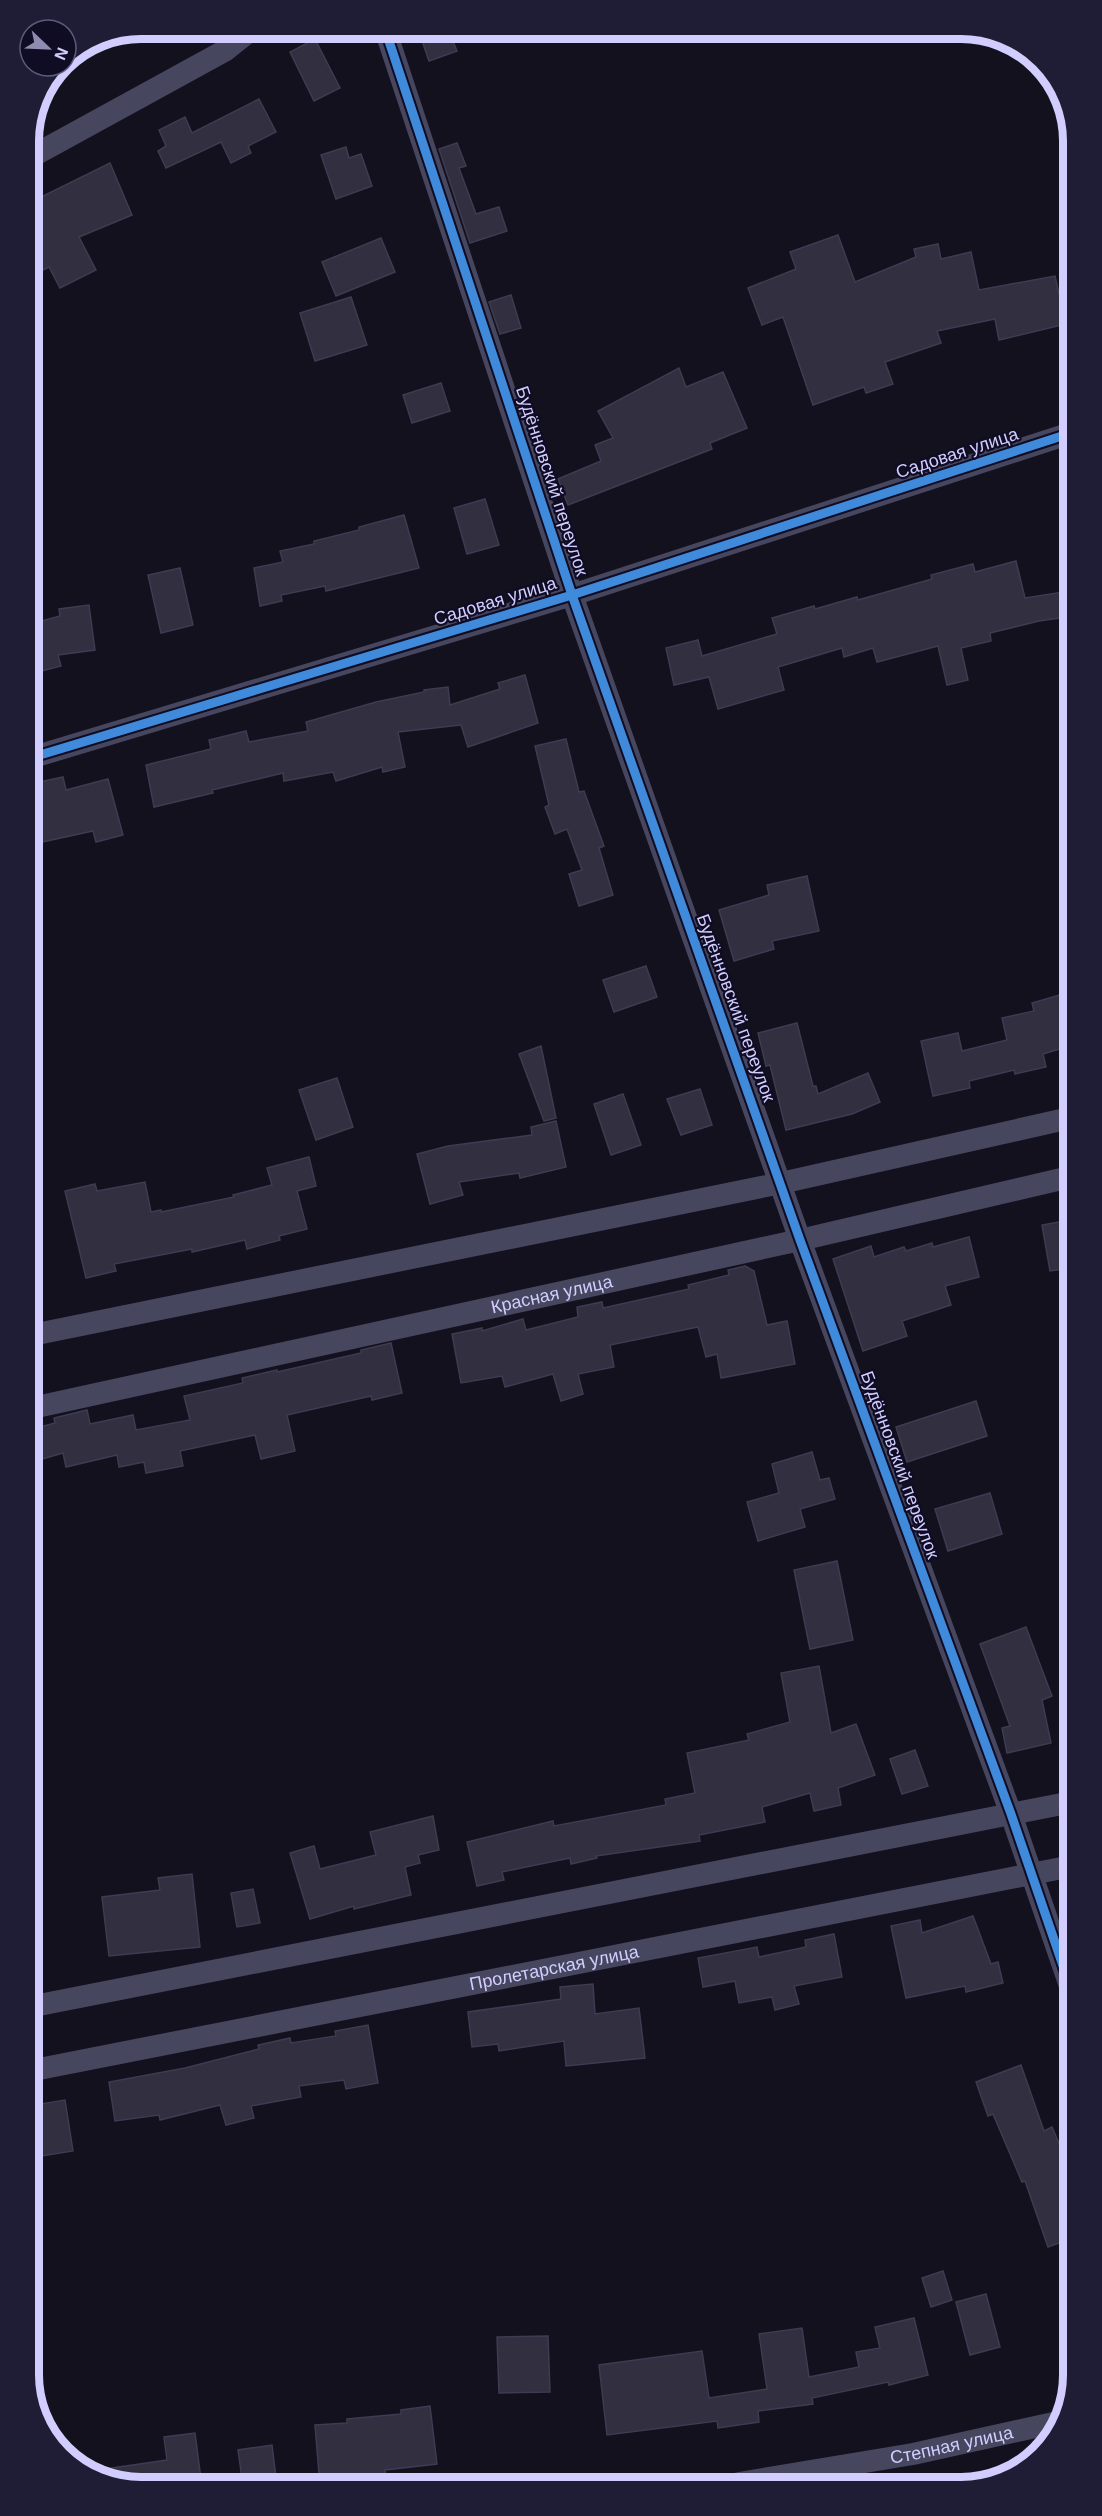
<svg xmlns="http://www.w3.org/2000/svg" width="1102" height="2516" viewBox="0 0 1102 2516" font-family="Helvetica,sans-serif">
<rect width="100%" height="100%" fill="#13111e"/>
<g fill="#312f40" stroke="#3e3b52" stroke-width="1.5">
<path d="M 418,29 L 448,29 L 457,51 L 429,61 Z"/>
<path d="M 315,39 L 340,88 L 314,101 L 290,52 Z"/>
<path d="M 259,99 L 276,132 L 248,146 L 251,153 L 231,163 L 221,142 L 166,168 L 158,151 L 166,146 L 159,130 L 185,117 L 192,133 Z"/>
<path d="M 457,143 L 466,166 L 459,168 L 476,214 L 499,207 L 507,231 L 470,243 L 439,149 Z"/>
<path d="M 346,147 L 349,158 L 361,154 L 372,186 L 336,199 L 321,155 Z"/>
<path d="M 110,163 L 132,215 L 79,237 L 96,270 L 60,288 L 49,267 L 29,277 L 29,203 Z"/>
<path d="M 838,235 L 855,282 L 916,257 L 914,249 L 938,244 L 941,259 L 971,252 L 979,290 L 1055,276 L 1066,324 L 999,340 L 995,319 L 937,331 L 941,343 L 885,362 L 893,384 L 866,393 L 864,387 L 813,405 L 783,317 L 762,325 L 748,288 L 796,269 L 790,252 Z"/>
<path d="M 381,238 L 395,272 L 336,296 L 322,262 Z"/>
<path d="M 511,295 L 521,328 L 500,334 L 489,302 Z"/>
<path d="M 351,297 L 367,345 L 315,361 L 300,313 Z"/>
<path d="M 679,368 L 686,387 L 723,372 L 747,428 L 710,443 L 712,449 L 568,505 L 558,479 L 601,461 L 595,445 L 613,438 L 598,411 Z"/>
<path d="M 441,383 L 450,411 L 412,423 L 403,395 Z"/>
<path d="M 485,499 L 499,545 L 467,554 L 454,508 Z"/>
<path d="M 404,515 L 419,568 L 326,591 L 325,586 L 281,595 L 282,601 L 260,606 L 254,568 L 283,562 L 280,551 L 314,544 L 314,541 L 359,530 L 359,527 Z"/>
<path d="M 1016,561 L 1025,598 L 1063,592 L 1066,617 L 1039,621 L 990,633 L 991,641 L 961,648 L 968,680 L 947,685 L 938,646 L 877,662 L 873,648 L 844,657 L 842,648 L 778,667 L 784,690 L 718,709 L 709,677 L 674,685 L 666,648 L 698,640 L 702,656 L 777,634 L 772,618 L 814,606 L 815,609 L 857,597 L 858,600 L 932,579 L 931,575 L 973,564 L 975,572 Z"/>
<path d="M 180,568 L 193,625 L 161,633 L 148,575 Z"/>
<path d="M 89,605 L 95,650 L 58,655 L 61,666 L 30,674 L 30,624 L 60,616 L 59,609 Z"/>
<path d="M 525,675 L 538,723 L 468,747 L 461,725 L 398,732 L 405,767 L 383,772 L 382,767 L 336,781 L 333,772 L 284,781 L 283,773 L 212,790 L 213,793 L 154,807 L 146,765 L 211,749 L 209,740 L 246,731 L 249,742 L 308,731 L 306,722 L 376,702 L 424,692 L 424,690 L 448,687 L 450,705 L 500,689 L 498,683 Z"/>
<path d="M 566,739 L 579,792 L 584,791 L 604,846 L 599,848 L 613,895 L 579,906 L 569,874 L 582,870 L 567,829 L 555,834 L 545,807 L 549,805 L 535,746 Z"/>
<path d="M 63,777 L 66,790 L 108,779 L 123,835 L 96,842 L 93,831 L 42,842 L 30,784 Z"/>
<path d="M 807,876 L 819,931 L 772,941 L 774,949 L 734,961 L 719,910 L 769,895 L 767,885 Z"/>
<path d="M 646,966 L 657,997 L 614,1012 L 603,980 Z"/>
<path d="M 1070,992 L 1070,1046 L 1043,1054 L 1046,1067 L 1015,1074 L 1014,1070 L 969,1081 L 970,1088 L 933,1096 L 921,1041 L 958,1033 L 962,1051 L 1007,1040 L 1002,1018 L 1034,1011 L 1032,1003 Z"/>
<path d="M 797,1023 L 813,1086 L 816,1086 L 818,1094 L 868,1073 L 880,1102 L 852,1114 L 786,1130 L 770,1065 L 766,1066 L 758,1033 Z"/>
<path d="M 541,1046 L 556,1118 L 544,1121 L 519,1054 Z"/>
<path d="M 337,1078 L 353,1127 L 316,1140 L 299,1090 Z"/>
<path d="M 700,1089 L 712,1125 L 681,1135 L 667,1099 Z"/>
<path d="M 623,1094 L 641,1145 L 611,1155 L 594,1104 Z"/>
<path d="M 556,1121 L 566,1167 L 520,1178 L 519,1173 L 459,1182 L 463,1195 L 430,1204 L 417,1154 L 448,1146 L 532,1135 L 531,1127 Z"/>
<path d="M 309,1157 L 316,1186 L 297,1191 L 307,1229 L 279,1236 L 280,1240 L 247,1249 L 245,1240 L 192,1252 L 192,1249 L 114,1264 L 116,1271 L 86,1278 L 65,1191 L 95,1184 L 97,1191 L 145,1182 L 151,1212 L 161,1210 L 161,1212 L 234,1197 L 233,1195 L 272,1185 L 267,1168 Z"/>
<path d="M 1070,1220 L 1071,1268 L 1050,1271 L 1042,1225 Z"/>
<path d="M 969,1237 L 979,1277 L 945,1286 L 951,1305 L 902,1321 L 907,1336 L 863,1351 L 833,1259 L 871,1246 L 874,1257 L 904,1247 L 906,1251 L 932,1243 L 933,1247 Z"/>
<path d="M 745,1266 L 754,1271 L 767,1325 L 787,1321 L 795,1364 L 721,1378 L 717,1354 L 706,1357 L 698,1327 L 610,1345 L 614,1367 L 578,1374 L 583,1394 L 561,1401 L 553,1374 L 505,1387 L 502,1376 L 461,1383 L 452,1334 L 482,1328 L 482,1331 L 523,1319 L 526,1330 L 578,1317 L 577,1307 L 602,1302 L 603,1308 L 689,1289 L 688,1285 L 729,1275 L 728,1270 Z"/>
<path d="M 391,1343 L 402,1393 L 372,1400 L 371,1396 L 287,1415 L 295,1451 L 261,1459 L 255,1435 L 180,1451 L 183,1466 L 146,1473 L 144,1462 L 119,1467 L 117,1455 L 66,1467 L 63,1453 L 32,1462 L 32,1429 L 55,1423 L 54,1418 L 87,1410 L 90,1424 L 133,1415 L 136,1430 L 190,1420 L 184,1396 L 243,1383 L 242,1378 L 277,1370 L 277,1372 L 361,1353 L 361,1350 Z"/>
<path d="M 976,1401 L 987,1436 L 907,1462 L 896,1427 Z"/>
<path d="M 812,1452 L 820,1480 L 829,1478 L 835,1499 L 800,1509 L 805,1527 L 758,1541 L 747,1502 L 779,1493 L 772,1464 Z"/>
<path d="M 990,1493 L 1002,1534 L 948,1551 L 935,1509 Z"/>
<path d="M 837,1561 L 853,1640 L 810,1649 L 794,1570 Z"/>
<path d="M 1026,1627 L 1052,1696 L 1042,1700 L 1051,1743 L 1007,1753 L 1002,1728 L 1010,1726 L 980,1644 Z"/>
<path d="M 819,1666 L 831,1733 L 856,1724 L 875,1775 L 838,1788 L 841,1805 L 814,1811 L 810,1793 L 762,1807 L 765,1822 L 699,1835 L 700,1841 L 596,1856 L 597,1858 L 571,1864 L 570,1858 L 502,1872 L 504,1880 L 477,1886 L 467,1842 L 553,1821 L 554,1826 L 666,1805 L 665,1799 L 695,1793 L 687,1753 L 749,1740 L 747,1734 L 790,1722 L 781,1673 Z"/>
<path d="M 915,1750 L 928,1786 L 902,1794 L 890,1759 Z"/>
<path d="M 433,1816 L 439,1850 L 418,1855 L 420,1863 L 405,1867 L 411,1895 L 354,1909 L 354,1906 L 310,1919 L 290,1853 L 314,1846 L 320,1869 L 376,1855 L 370,1832 Z"/>
<path d="M 192,1874 L 200,1947 L 109,1956 L 102,1897 L 160,1890 L 158,1878 Z"/>
<path d="M 253,1889 L 260,1923 L 237,1927 L 231,1893 Z"/>
<path d="M 973,1916 L 991,1964 L 998,1962 L 1003,1983 L 966,1992 L 965,1986 L 906,1998 L 891,1926 L 920,1920 L 922,1933 Z"/>
<path d="M 834,1934 L 842,1977 L 794,1986 L 799,2004 L 775,2010 L 772,1997 L 739,2003 L 735,1981 L 703,1987 L 698,1958 L 757,1947 L 759,1957 L 806,1947 L 805,1940 Z"/>
<path d="M 593,1984 L 595,2014 L 639,2008 L 645,2058 L 566,2066 L 564,2041 L 499,2051 L 498,2044 L 472,2047 L 468,2012 L 561,1999 L 560,1987 Z"/>
<path d="M 368,2025 L 378,2083 L 346,2089 L 344,2080 L 299,2086 L 301,2097 L 251,2106 L 254,2118 L 226,2125 L 220,2105 L 160,2120 L 159,2115 L 115,2121 L 109,2082 L 185,2068 L 259,2049 L 258,2045 L 290,2038 L 291,2043 L 336,2036 L 335,2031 Z"/>
<path d="M 1021,2065 L 1044,2131 L 1052,2127 L 1073,2176 L 1073,2238 L 1048,2247 L 1025,2181 L 1022,2182 L 993,2114 L 988,2116 L 976,2082 Z"/>
<path d="M 65,2100 L 73,2151 L 42,2156 L 34,2105 Z"/>
<path d="M 943,2271 L 952,2300 L 931,2307 L 922,2278 Z"/>
<path d="M 986,2294 L 1000,2347 L 970,2355 L 956,2302 Z"/>
<path d="M 914,2318 L 928,2375 L 889,2385 L 888,2382 L 812,2398 L 813,2404 L 758,2411 L 759,2422 L 718,2428 L 717,2421 L 607,2435 L 599,2365 L 702,2351 L 709,2398 L 767,2389 L 759,2334 L 802,2328 L 809,2377 L 859,2367 L 856,2352 L 880,2348 L 875,2327 Z"/>
<path d="M 548,2336 L 550,2392 L 499,2393 L 497,2337 Z"/>
<path d="M 430,2406 L 437,2464 L 385,2470 L 386,2477 L 349,2481 L 349,2486 L 320,2486 L 315,2425 L 347,2423 L 347,2419 L 401,2414 L 401,2410 Z"/>
<path d="M 195,2433 L 202,2487 L 134,2487 L 91,2471 L 167,2460 L 164,2437 Z"/>
<path d="M 272,2445 L 277,2486 L 243,2486 L 238,2450 Z"/>
</g>
<g fill="none" stroke-linecap="round" stroke-linejoin="round">
<g stroke="#46465f" stroke-width="22">
<path d="M 385,29 L 572,595 L 800,1240 L 1011,1814 L 1072,1992"/>
<path d="M 29,158 L 226,50 L 252,29"/>
<path d="M 30,758 L 572,595 L 1068,434"/>
<path d="M 32,1335 L 781,1183 L 1070,1118"/>
<path id="s1" d="M 32,1408 L 800,1240 L 1070,1177"/>
<path d="M 34,2006 L 1072,1802"/>
<path id="s2" d="M 34,2070 L 1072,1866"/>
<path id="s3" d="M 739,2483 L 913,2454 L 1058,2422"/>
</g>
<defs>
<g id="cycleway">
<path d="M 385,29 L 572,595 L 800,1240 L 1011,1814 L 1072,1992"/>
<path d="M 30,758 L 572,595 L 1068,434"/>
</g>
</defs>
<use href="#cycleway" stroke="#0f0c23" stroke-width="13"/>
<use href="#cycleway" stroke="#408adc" stroke-width="9"/>
</g>
<g text-anchor="middle" dominant-baseline="central" stroke-width="4.5" stroke-linejoin="round" paint-order="stroke">
<g font-size="18" fill="#d1ceff" stroke="#0f0c23">
<text transform="translate(957 453) rotate(-18)">Садовая улица</text>
<text transform="translate(552 481) rotate(72)">Будённовский переулок</text>
<text transform="translate(495 601) rotate(-17)">Садовая улица</text>
<text transform="translate(736 1008) rotate(70)">Будённовский переулок</text>
<text stroke="none"><textPath href="#s1" startOffset="532">Красная улица</textPath></text>
<text transform="translate(900 1465) rotate(70)">Будённовский переулок</text>
<text stroke="none"><textPath href="#s2" startOffset="530">Пролетарская улица</textPath></text>
<text stroke="none"><textPath href="#s3" startOffset="216">Степная улица</textPath></text>
</g>
</g>
<path d="M0 0H1102V2516H0ZM141 39H961A102 102 0 0 1 1063 141V2375A102 102 0 0 1 961 2477H141A102 102 0 0 1 39 2375V141A102 102 0 0 1 141 39Z" fill="#1f1c35" fill-rule="evenodd"/>
<path fill="none" stroke="#d1ceff" stroke-width="8" d="M141 39H961A102 102 0 0 1 1063 141V2375A102 102 0 0 1 961 2477H141A102 102 0 0 1 39 2375V141A102 102 0 0 1 141 39Z"/>
<g transform="translate(48 48) rotate(113)"><circle r="28" fill="#0f0c23" stroke="#5d5a7b" stroke-width="1.5"/>
<path d="M0-4.5L10 22L0 15L-10 22Z" fill="#8e8cb0"/>
<text y="-9" font-size="16" font-weight="bold" text-anchor="middle" fill="#d1ceff">N</text>
</g>
</svg>
